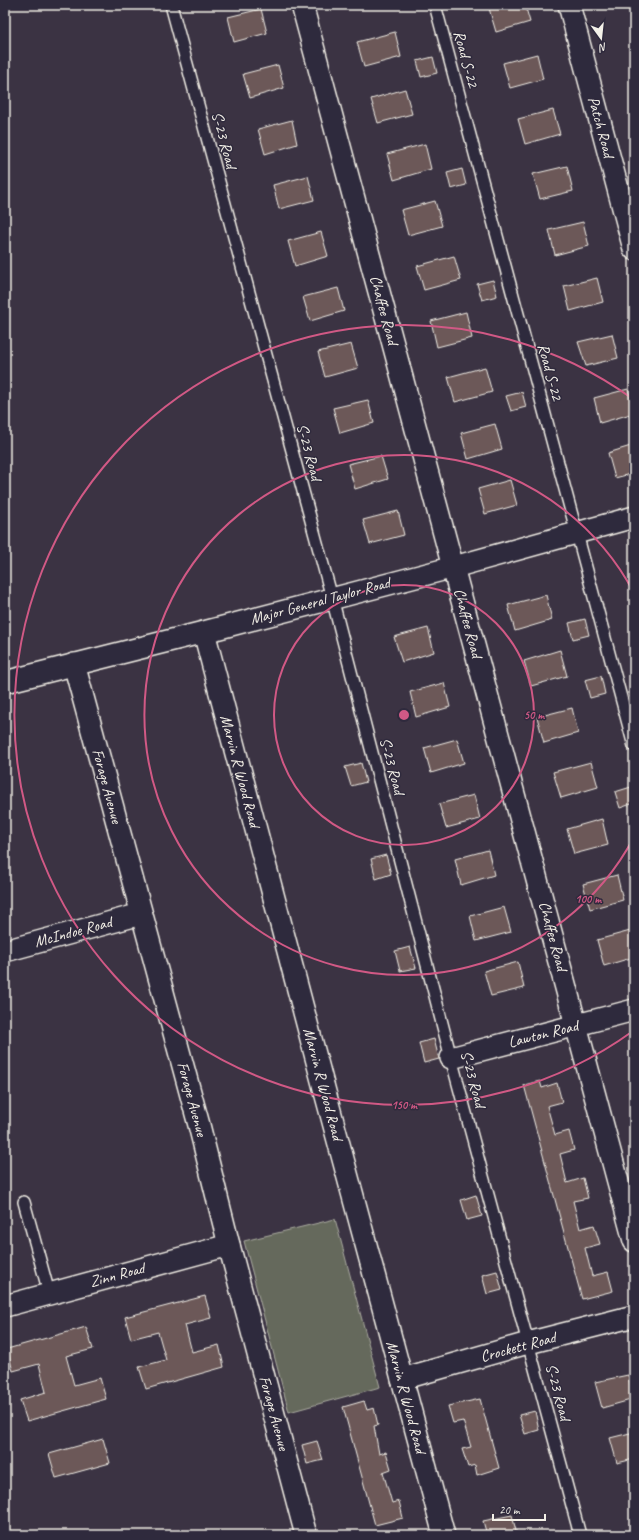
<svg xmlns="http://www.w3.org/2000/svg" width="639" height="1540" viewBox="0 0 639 1540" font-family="Caveat,sans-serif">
<rect width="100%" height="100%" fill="#3b3343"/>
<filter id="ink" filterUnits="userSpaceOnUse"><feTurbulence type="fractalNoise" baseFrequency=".025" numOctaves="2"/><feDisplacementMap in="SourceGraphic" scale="8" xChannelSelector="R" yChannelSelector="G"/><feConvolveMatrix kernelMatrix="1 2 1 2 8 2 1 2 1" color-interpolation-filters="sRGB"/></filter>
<g filter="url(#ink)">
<path fill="#65695b" stroke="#acada2" d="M 335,1219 L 380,1387 L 289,1412 L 244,1241 Z"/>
<g fill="#6c5859" stroke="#f4f1e8">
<path d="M 488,5 L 525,5 L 530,22 L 496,32 Z"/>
<path d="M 261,9 L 267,33 L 234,42 L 228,17 Z"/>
<path d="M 395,32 L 401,57 L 364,67 L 357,42 Z"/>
<path d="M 537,54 L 543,79 L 510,88 L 503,63 Z"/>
<path d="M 433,57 L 437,73 L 421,77 L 417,61 Z"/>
<path d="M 278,65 L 284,88 L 250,98 L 243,74 Z"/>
<path d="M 405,89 L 412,114 L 378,123 L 371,99 Z"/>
<path d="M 553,110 L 560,134 L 525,144 L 518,119 Z"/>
<path d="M 292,120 L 297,144 L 265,154 L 258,129 Z"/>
<path d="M 425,144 L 431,169 L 394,180 L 387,154 Z"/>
<path d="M 567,166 L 573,191 L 540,199 L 533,174 Z"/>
<path d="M 462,169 L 466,185 L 451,189 L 447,173 Z"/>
<path d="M 308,176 L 314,200 L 279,209 L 273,185 Z"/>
<path d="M 435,201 L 442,226 L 408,235 L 401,210 Z"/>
<path d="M 583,222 L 589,246 L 555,255 L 549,230 Z"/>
<path d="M 321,232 L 328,256 L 295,266 L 288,241 Z"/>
<path d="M 454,256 L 461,280 L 424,290 L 417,266 Z"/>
<path d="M 597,278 L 603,302 L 570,311 L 564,286 Z"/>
<path d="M 493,280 L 497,296 L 482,300 L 477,284 Z"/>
<path d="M 338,288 L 344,311 L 310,321 L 303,297 Z"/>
<path d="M 466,312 L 472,338 L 437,347 L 431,321 Z"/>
<path d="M 612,334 L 618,358 L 586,366 L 578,342 Z"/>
<path d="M 351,344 L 358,368 L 325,377 L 318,352 Z"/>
<path d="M 485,367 L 492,392 L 455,402 L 448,377 Z"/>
<path d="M 628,389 L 634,413 L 600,423 L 594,398 Z"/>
<path d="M 522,392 L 526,407 L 511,411 L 506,396 Z"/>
<path d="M 368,400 L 374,423 L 340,433 L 333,408 Z"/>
<path d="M 495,424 L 502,449 L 468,459 L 461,433 Z"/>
<path d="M 634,445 L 634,473 L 615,478 L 608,453 Z"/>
<path d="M 381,456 L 388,479 L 355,489 L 348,464 Z"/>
<path d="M 510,480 L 517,505 L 485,514 L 478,489 Z"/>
<path d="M 398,511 L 404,535 L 370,544 L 363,520 Z"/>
<path d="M 546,595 L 552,620 L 515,631 L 508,605 Z"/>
<path d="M 585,619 L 589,635 L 573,639 L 569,623 Z"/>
<path d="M 428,628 L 434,652 L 402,662 L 394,637 Z"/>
<path d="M 560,650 L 567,676 L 531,686 L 524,661 Z"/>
<path d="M 601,676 L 605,694 L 590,698 L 585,680 Z"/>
<path d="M 444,683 L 450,707 L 416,717 L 410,692 Z"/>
<path d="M 572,708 L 578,733 L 544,743 L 537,717 Z"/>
<path d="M 457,739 L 464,763 L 431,773 L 424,748 Z"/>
<path d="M 591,762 L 598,787 L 561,798 L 553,772 Z"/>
<path d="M 361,763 L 366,782 L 351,786 L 345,767 Z"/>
<path d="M 631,787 L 634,803 L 620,808 L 615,792 Z"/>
<path d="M 474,795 L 480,819 L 446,828 L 439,804 Z"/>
<path d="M 602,819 L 608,845 L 574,854 L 567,829 Z"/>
<path d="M 488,850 L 494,875 L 461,885 L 455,859 Z"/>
<path d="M 386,855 L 391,874 L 376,879 L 371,859 Z"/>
<path d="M 617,875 L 623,900 L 590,909 L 583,884 Z"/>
<path d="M 504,907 L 511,932 L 476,941 L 470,916 Z"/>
<path d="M 634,930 L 634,957 L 604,966 L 597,940 Z"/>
<path d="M 410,947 L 416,968 L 400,971 L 395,951 Z"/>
<path d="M 518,962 L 524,988 L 491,996 L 484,971 Z"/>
<path d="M 434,1039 L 439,1059 L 424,1063 L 419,1043 Z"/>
<path d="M 540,1081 L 542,1088 L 557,1083 L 562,1102 L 547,1106 L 555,1135 L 569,1131 L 574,1150 L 560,1154 L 567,1183 L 583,1178 L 588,1198 L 573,1201 L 580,1229 L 594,1225 L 600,1244 L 585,1248 L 592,1276 L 608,1272 L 613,1291 L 582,1299 L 524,1085 Z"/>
<path d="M 476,1195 L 482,1216 L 467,1220 L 461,1200 Z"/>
<path d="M 497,1271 L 502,1290 L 487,1294 L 482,1275 Z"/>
<path d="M 205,1296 L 211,1318 L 185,1325 L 192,1352 L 219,1345 L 224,1367 L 146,1389 L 139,1367 L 166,1360 L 158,1332 L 131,1339 L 125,1317 Z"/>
<path d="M 86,1327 L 93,1349 L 66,1356 L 74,1385 L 100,1378 L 106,1399 L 27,1421 L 20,1400 L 46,1392 L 39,1364 L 13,1371 L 7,1349 Z"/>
<path d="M 628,1375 L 634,1399 L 602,1408 L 595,1382 Z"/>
<path d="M 480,1399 L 499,1468 L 477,1475 L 475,1465 L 468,1467 L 462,1449 L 471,1447 L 463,1421 L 453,1423 L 448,1406 Z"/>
<path d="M 364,1401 L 367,1410 L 374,1408 L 378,1425 L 374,1426 L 379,1454 L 386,1452 L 391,1469 L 383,1472 L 392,1503 L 399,1501 L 403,1518 L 375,1525 L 343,1407 Z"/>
<path d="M 535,1411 L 539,1430 L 525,1434 L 519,1415 Z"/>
<path d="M 634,1432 L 634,1459 L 617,1463 L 610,1438 Z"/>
<path d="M 103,1439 L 110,1463 L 56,1478 L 49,1454 Z"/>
<path d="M 317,1441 L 323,1460 L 307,1464 L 302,1445 Z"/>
<path d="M 512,1515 L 517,1535 L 487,1535 L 483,1521 Z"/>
</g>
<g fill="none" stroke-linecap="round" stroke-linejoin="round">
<defs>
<g id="lane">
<path d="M 171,5 L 332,598 L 451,1058 L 580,1535"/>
<path d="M 435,5 L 634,746"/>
<path d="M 24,1202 L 49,1293"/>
</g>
<g id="street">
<path d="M 302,5 L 634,1241"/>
<path d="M 569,5 L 634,249"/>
<path d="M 204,632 L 325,1092 L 444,1535"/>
<path d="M 74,664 L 199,1125 L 229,1245 L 306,1535"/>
<path d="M 5,682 L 204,632 L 454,567 L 634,517"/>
<path d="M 5,951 L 141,914"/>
<path d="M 451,1058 L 634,1010"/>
<path d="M 5,1306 L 229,1245"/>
<path d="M 402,1379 L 528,1343 L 634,1316"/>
</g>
</defs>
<use href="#lane" stroke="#f4f1e8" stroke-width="14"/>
<use href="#street" stroke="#f4f1e8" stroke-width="24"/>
<use href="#lane" stroke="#2f2a3d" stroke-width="11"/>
<use href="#street" stroke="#2f2a3d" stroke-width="21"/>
</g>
</g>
<g fill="none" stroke="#d15985" stroke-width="2">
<circle cx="404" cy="715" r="130"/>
<path d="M634 837A260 260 0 1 1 634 593"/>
<path d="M633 1031A390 390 0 1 1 633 399"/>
</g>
<g text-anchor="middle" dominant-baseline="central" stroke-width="3" stroke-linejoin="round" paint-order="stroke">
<g font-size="16" fill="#f4f1e8" stroke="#2f2a3d">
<text transform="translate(466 59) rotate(75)">Road S-22</text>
<text transform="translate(601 127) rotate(75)">Patch Road</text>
<text transform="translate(224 140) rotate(75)">S-23 Road</text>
<text transform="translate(384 310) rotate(75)">Chaffee Road</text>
<text transform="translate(550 372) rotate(75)">Road S-22</text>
<text transform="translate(309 452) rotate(75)">S-23 Road</text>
<text transform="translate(320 601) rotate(-15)">Major General Taylor Road</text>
<text transform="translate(468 623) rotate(75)">Chaffee Road</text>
<text transform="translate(392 766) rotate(75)">S-23 Road</text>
<text transform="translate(240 771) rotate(75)">Marvin R Wood Road</text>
<text transform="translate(107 786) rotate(75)">Forage Avenue</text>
<text transform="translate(73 932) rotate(-15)">McIndoe Road</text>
<text transform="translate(553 936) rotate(75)">Chaffee Road</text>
<text transform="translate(543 1034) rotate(-14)">Lawton Road</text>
<text transform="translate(473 1079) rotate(75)">S-23 Road</text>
<text transform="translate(323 1084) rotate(75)">Marvin R Wood Road</text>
<text transform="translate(192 1099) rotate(75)">Forage Avenue</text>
<text transform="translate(117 1275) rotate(-15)">Zinn Road</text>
<text transform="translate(518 1347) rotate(-15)">Crockett Road</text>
<text transform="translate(558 1392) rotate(75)">S-23 Road</text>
<text transform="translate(406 1397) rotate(75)">Marvin R Wood Road</text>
<text transform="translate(274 1413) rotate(75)">Forage Avenue</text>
</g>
</g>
<circle cx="404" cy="715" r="6" fill="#d15985" stroke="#2f2a3d" stroke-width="2"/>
<g font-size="12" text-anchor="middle" font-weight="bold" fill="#d15985" stroke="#2f2a3d" stroke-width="3" stroke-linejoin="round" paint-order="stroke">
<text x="534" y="719">50 m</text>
<text x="588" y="903">100 m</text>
<text x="404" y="1109">150 m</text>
</g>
<rect width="639" height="1540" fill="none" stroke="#2f2a3d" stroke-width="20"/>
<rect x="10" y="10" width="619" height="1520" fill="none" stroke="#f4f1e8" stroke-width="1.5" filter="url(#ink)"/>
<g transform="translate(601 38) rotate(165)" stroke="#2f2a3d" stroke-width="3" paint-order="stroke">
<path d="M0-3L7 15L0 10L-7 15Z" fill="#f4f1e8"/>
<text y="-6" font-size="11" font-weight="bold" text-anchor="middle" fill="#f4f1e8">N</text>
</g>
<path d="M493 1514v6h52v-6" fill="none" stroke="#f4f1e8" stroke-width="2"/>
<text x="499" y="1514" font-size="12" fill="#f4f1e8" stroke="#2f2a3d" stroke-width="3" paint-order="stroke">20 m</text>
</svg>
